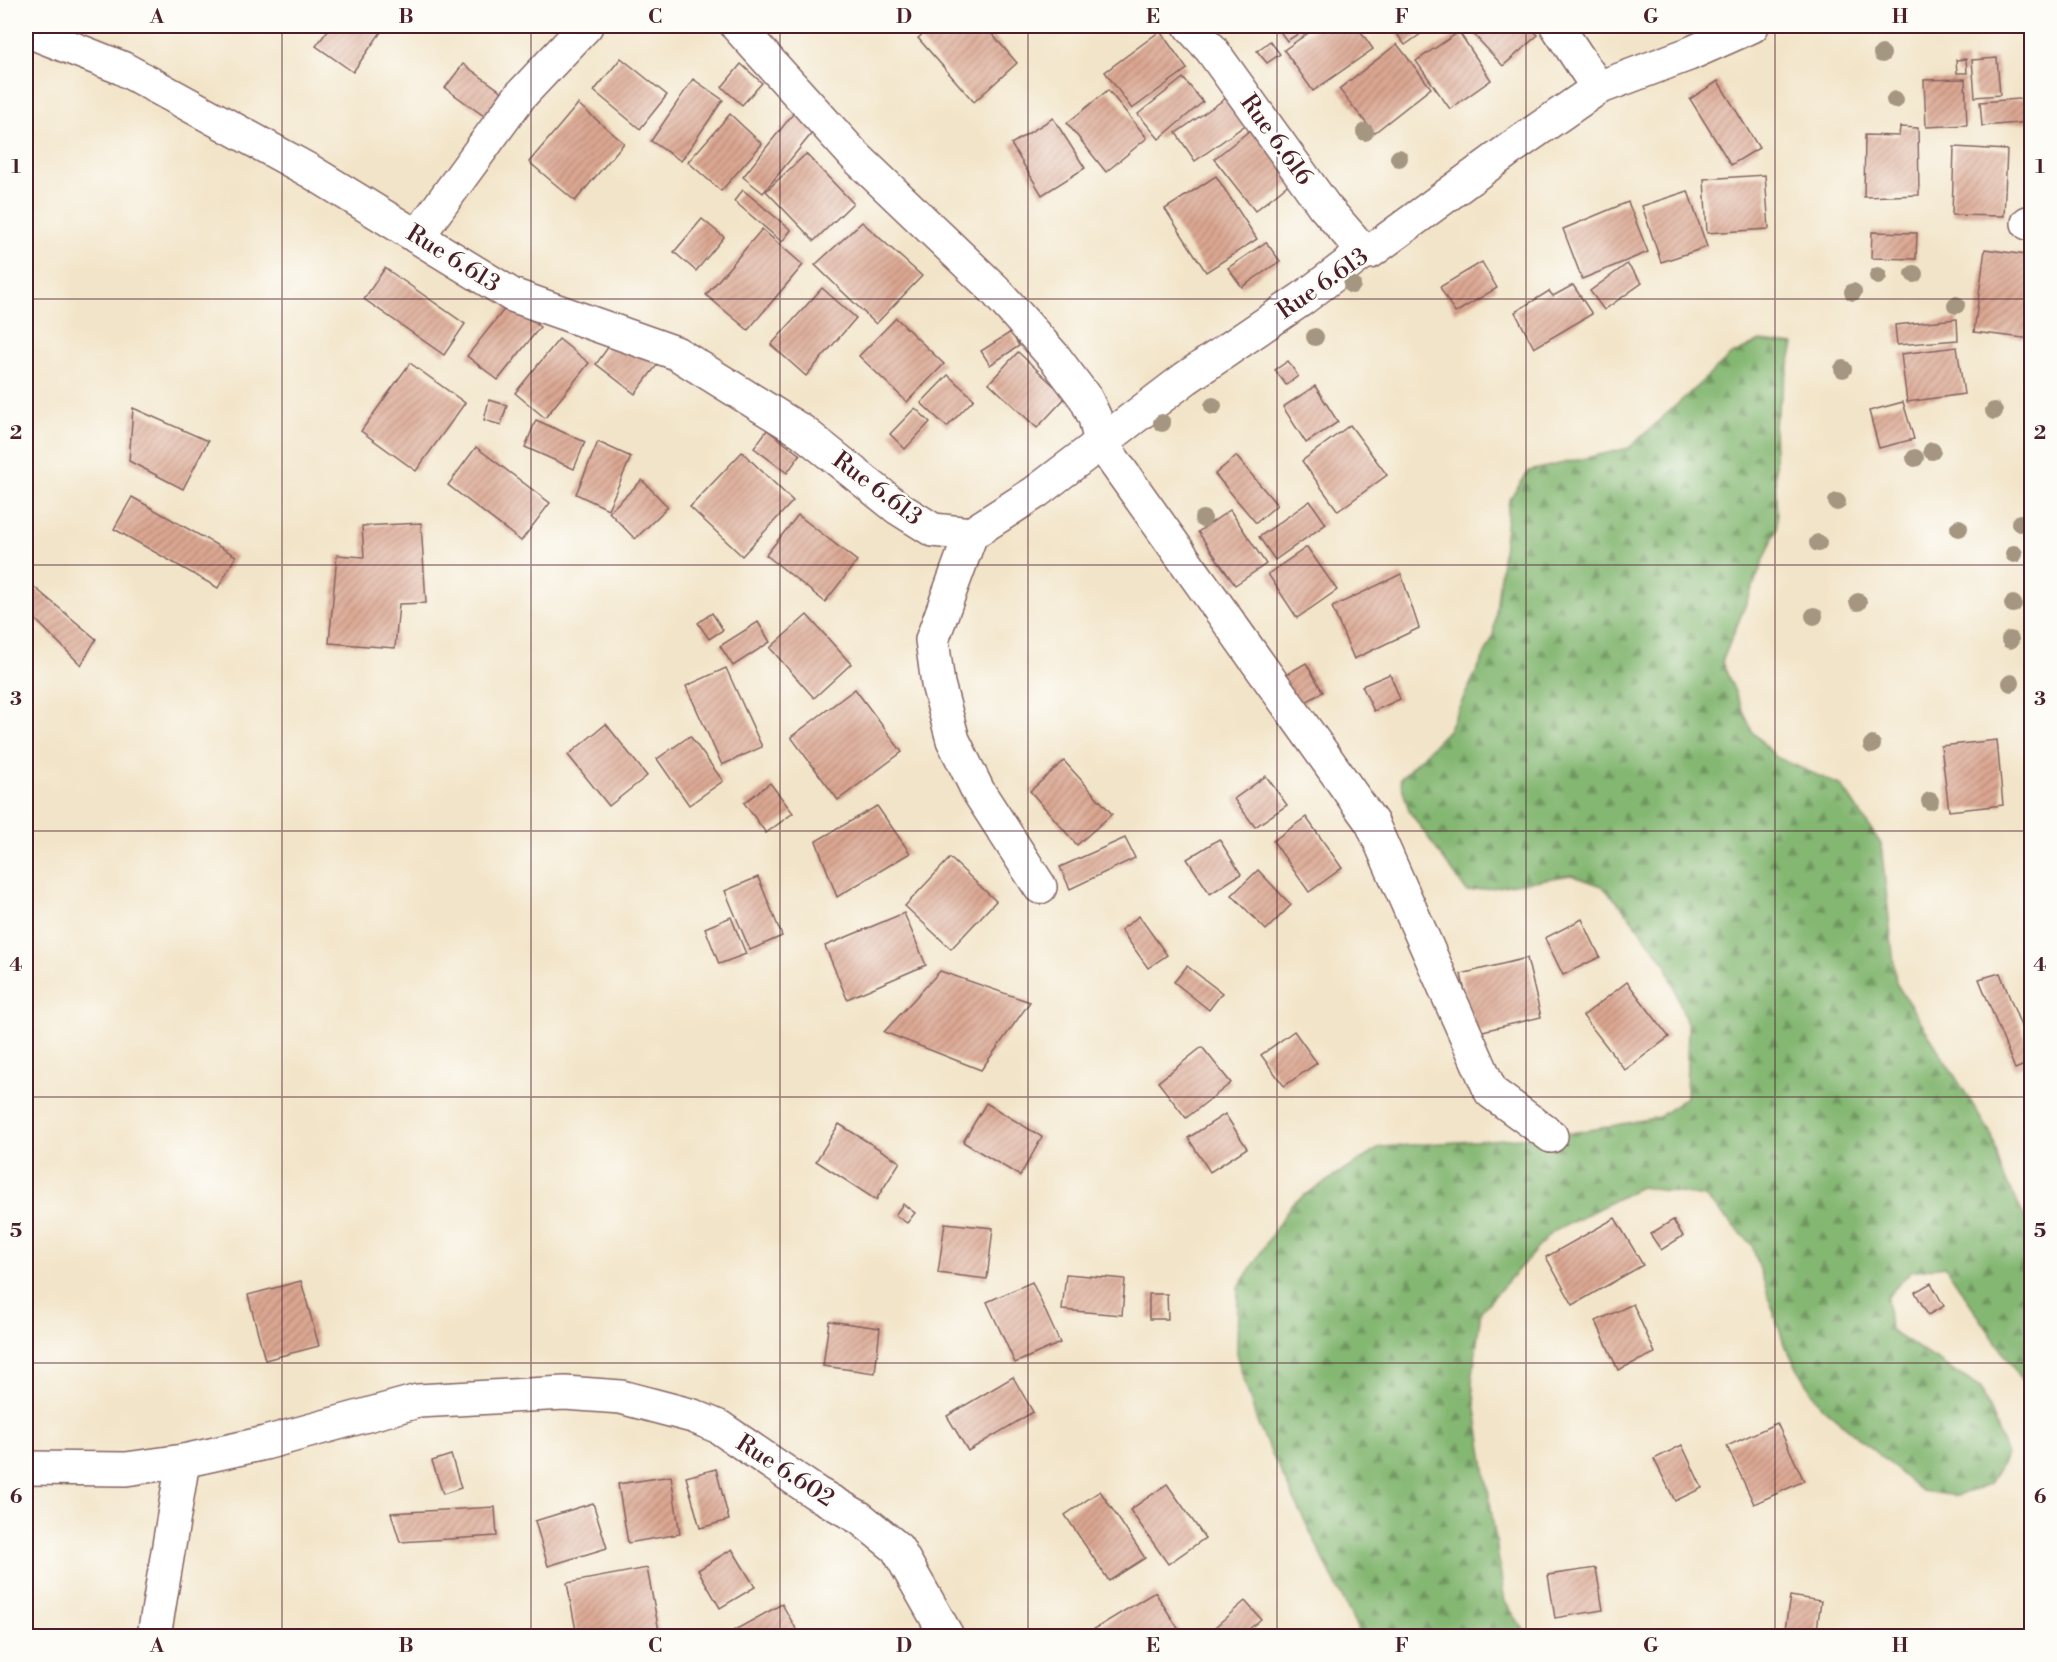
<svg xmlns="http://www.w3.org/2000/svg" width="2057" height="1662" viewBox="0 0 2057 1662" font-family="'Libre Bodoni',serif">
<defs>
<pattern id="forest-firs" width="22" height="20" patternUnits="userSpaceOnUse" patternTransform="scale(1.5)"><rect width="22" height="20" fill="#84b772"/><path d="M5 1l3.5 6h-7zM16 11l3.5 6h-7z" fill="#6e945e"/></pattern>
<pattern id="building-hatch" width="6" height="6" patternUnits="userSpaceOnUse" patternTransform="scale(1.5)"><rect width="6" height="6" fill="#dba792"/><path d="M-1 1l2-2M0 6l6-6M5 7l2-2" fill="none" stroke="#b48777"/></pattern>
</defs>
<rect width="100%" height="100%" fill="#fdfcf7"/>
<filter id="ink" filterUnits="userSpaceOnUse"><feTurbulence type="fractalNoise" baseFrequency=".0167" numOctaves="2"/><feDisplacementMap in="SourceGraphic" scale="12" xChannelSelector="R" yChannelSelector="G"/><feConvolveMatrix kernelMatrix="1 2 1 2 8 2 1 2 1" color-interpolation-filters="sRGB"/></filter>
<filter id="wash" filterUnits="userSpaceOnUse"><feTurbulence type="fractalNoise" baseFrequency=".008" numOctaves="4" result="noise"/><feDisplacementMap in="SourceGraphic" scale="24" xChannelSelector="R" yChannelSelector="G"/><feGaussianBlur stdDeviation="1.35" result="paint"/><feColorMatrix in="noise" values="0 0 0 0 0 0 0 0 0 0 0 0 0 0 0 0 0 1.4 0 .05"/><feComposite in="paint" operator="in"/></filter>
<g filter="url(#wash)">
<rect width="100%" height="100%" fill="#f2e4c8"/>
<path fill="url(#forest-firs)" stroke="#676b4e" stroke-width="1.5" d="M 1760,341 L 1794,345 L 1774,425 L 1777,528 L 1722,662 L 1752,731 L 1776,757 L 1842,786 L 1881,844 L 1896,983 L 1992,1135 L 2002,1174 L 2031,1229 L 2031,1394 L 1945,1266 L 1911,1271 L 1887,1297 L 1890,1330 L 1981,1388 L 2007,1455 L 1990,1484 L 1957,1496 L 1921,1491 L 1820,1405 L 1785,1347 L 1752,1245 L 1705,1197 L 1640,1187 L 1551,1233 L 1481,1311 L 1472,1382 L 1505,1602 L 1528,1636 L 1361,1636 L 1258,1425 L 1237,1357 L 1238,1288 L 1292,1203 L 1381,1147 L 1551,1136 L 1590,1130 L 1659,1117 L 1686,1097 L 1688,1027 L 1666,964 L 1624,909 L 1602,886 L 1571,875 L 1467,892 L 1409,811 L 1400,779 L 1448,730 L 1493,637 L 1509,500 L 1529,471 L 1629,448 L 1730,356 Z"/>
<g id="blocks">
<g fill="url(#building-hatch)">
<path d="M 331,26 L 372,26 L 381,32 L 353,72 L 316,46 Z"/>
<path d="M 933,26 L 985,26 L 1017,63 L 974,102 L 918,38 Z"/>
<path d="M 1276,26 L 1310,26 L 1287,41 Z"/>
<path d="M 1318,26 L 1357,26 L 1373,49 L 1313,91 L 1284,50 Z"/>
<path d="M 1391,26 L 1432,26 L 1405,45 Z"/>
<path d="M 1466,26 L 1529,26 L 1538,35 L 1503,66 Z"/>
<path d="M 1160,31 L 1187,69 L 1132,109 L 1105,72 Z"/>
<path d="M 1459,32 L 1491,80 L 1450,109 L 1416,61 Z"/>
<path d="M 1270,41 L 1280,54 L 1267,63 L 1257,51 Z"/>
<path d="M 1397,44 L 1431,88 L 1374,133 L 1339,89 Z"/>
<path d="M 621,58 L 667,95 L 640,129 L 594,91 Z"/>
<path d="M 1997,58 L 2000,95 L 1975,97 L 1972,60 Z"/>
<path d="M 1966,59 L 1967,73 L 1957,73 L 1956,60 Z"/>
<path d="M 463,64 L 502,92 L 484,116 L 445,88 Z"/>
<path d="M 741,64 L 762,83 L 742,105 L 722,87 Z"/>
<path d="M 1183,78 L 1203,102 L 1159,139 L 1138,114 Z"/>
<path d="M 693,79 L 723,100 L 681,161 L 651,141 Z"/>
<path d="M 1965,79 L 1967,125 L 1926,127 L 1924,80 Z"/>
<path d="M 1718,81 L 1759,148 L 1731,165 L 1690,99 Z"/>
<path d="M 1108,90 L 1147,138 L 1106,172 L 1067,123 Z"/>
<path d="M 1232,94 L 1251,121 L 1195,161 L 1176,133 Z"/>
<path d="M 2032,98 L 2032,122 L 1982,126 L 1980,102 Z"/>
<path d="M 578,104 L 624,143 L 575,201 L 529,162 Z"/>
<path d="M 796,110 L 817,127 L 763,193 L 743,177 Z"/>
<path d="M 730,114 L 762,144 L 721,191 L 688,162 Z"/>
<path d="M 1053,118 L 1085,168 L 1042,195 L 1011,144 Z"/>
<path d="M 1254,127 L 1295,179 L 1255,211 L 1214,159 Z"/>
<path d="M 1900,127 L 1918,128 L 1919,195 L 1864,197 L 1865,135 L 1899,136 Z"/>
<path d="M 1954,147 L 2007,150 L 2004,216 L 1952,215 Z"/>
<path d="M 806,154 L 853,203 L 814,241 L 766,191 Z"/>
<path d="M 1765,175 L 1769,229 L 1707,233 L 1704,179 Z"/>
<path d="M 1216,176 L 1257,239 L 1206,272 L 1165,209 Z"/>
<path d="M 743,190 L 791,230 L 782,242 L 734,201 Z"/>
<path d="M 1688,191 L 1707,247 L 1661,262 L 1642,206 Z"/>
<path d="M 1628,202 L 1648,252 L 1582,279 L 1563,229 Z"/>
<path d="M 702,219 L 724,237 L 696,271 L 674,252 Z"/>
<path d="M 862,222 L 922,276 L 876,324 L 815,265 Z"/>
<path d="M 762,229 L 803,265 L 748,330 L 706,295 Z"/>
<path d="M 1872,232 L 1917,233 L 1916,259 L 1871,258 Z"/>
<path d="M 1266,242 L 1280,261 L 1242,287 L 1228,268 Z"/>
<path d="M 1985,249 L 2032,256 L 2032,339 L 1974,332 Z"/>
<path d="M 1482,262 L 1497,288 L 1455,313 L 1440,287 Z"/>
<path d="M 1627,264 L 1642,283 L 1604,310 L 1590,291 Z"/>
<path d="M 385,268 L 465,324 L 444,355 L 364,299 Z"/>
<path d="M 1573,285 L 1592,314 L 1534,348 L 1515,312 L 1549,291 L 1553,296 Z"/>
<path d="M 822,288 L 856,318 L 806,376 L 771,345 Z"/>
<path d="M 510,302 L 540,327 L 498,380 L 467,356 Z"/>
<path d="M 896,318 L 944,364 L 907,402 L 859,356 Z"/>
<path d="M 1957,319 L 1958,340 L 1897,345 L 1895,325 Z"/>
<path d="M 1011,332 L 1019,346 L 990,365 L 981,351 Z"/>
<path d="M 617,335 L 657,365 L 635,394 L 596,364 Z"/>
<path d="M 559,339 L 589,363 L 545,418 L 515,393 Z"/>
<path d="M 1957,347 L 1964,394 L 1907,402 L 1901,354 Z"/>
<path d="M 1018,352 L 1066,397 L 1037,428 L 989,383 Z"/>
<path d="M 1288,361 L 1298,376 L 1286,385 L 1275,370 Z"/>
<path d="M 2030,361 L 2032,361 L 2032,440 L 2028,440 Z"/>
<path d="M 410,363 L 465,403 L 416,471 L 361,431 Z"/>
<path d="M 948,375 L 974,399 L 947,427 L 921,403 Z"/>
<path d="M 1315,386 L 1338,422 L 1306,443 L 1283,407 Z"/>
<path d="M 489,400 L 507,405 L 501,425 L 484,420 Z"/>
<path d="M 1903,402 L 1914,439 L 1879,448 L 1869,411 Z"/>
<path d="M 133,408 L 208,441 L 183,489 L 129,461 Z"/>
<path d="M 915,408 L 930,422 L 905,449 L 890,434 Z"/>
<path d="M 536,420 L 585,442 L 574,469 L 525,447 Z"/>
<path d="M 1350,425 L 1387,475 L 1338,511 L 1302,461 Z"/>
<path d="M 767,430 L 800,455 L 787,473 L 754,448 Z"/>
<path d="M 598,442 L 631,457 L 608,509 L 576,494 Z"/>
<path d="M 476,447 L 550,503 L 521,541 L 448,485 Z"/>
<path d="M 742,452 L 793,501 L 742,556 L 690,507 Z"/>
<path d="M 1236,456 L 1277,505 L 1256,523 L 1215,474 Z"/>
<path d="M 642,480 L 668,507 L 635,539 L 609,512 Z"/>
<path d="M 132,497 L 236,556 L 218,588 L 114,529 Z"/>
<path d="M 1310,501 L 1326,524 L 1275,560 L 1259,537 Z"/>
<path d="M 1230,510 L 1266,564 L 1235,585 L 1198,532 Z"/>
<path d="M 798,515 L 857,561 L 825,602 L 766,555 Z"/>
<path d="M 421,523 L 426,603 L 399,604 L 395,648 L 329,643 L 337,555 L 364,557 L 362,526 Z"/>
<path d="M 1307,547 L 1337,590 L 1297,618 L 1268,574 Z"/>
<path d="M 1401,574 L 1419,628 L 1354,659 L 1332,607 Z"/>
<path d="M 33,586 L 96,639 L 81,665 L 26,610 L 26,590 Z"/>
<path d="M 712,613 L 723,630 L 709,639 L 698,623 Z"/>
<path d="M 807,615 L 851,664 L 814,698 L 770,648 Z"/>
<path d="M 758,622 L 770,642 L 733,666 L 720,646 Z"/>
<path d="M 1306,663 L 1323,692 L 1294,709 L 1277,680 Z"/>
<path d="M 726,668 L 762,747 L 722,765 L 686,686 Z"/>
<path d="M 1390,674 L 1400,699 L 1374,711 L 1362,686 Z"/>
<path d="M 855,689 L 902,752 L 838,800 L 791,737 Z"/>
<path d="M 606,724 L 647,776 L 609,806 L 568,755 Z"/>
<path d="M 690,736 L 723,781 L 689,805 L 657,759 Z"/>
<path d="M 1997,740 L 2003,805 L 1949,811 L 1941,746 Z"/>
<path d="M 1064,761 L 1112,814 L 1077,845 L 1030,791 Z"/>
<path d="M 1266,776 L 1287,805 L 1255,827 L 1234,799 Z"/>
<path d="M 770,783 L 793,813 L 766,833 L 744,803 Z"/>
<path d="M 877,806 L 910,853 L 837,897 L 816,841 Z"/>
<path d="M 1306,817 L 1342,868 L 1309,892 L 1273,841 Z"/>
<path d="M 1125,838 L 1135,858 L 1070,889 L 1060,867 Z"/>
<path d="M 1219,839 L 1241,874 L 1210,894 L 1187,859 Z"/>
<path d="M 950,858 L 996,901 L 951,949 L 905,906 Z"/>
<path d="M 1258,870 L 1291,905 L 1266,930 L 1232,895 Z"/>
<path d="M 758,877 L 782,936 L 750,950 L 725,891 Z"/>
<path d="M 904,913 L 926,965 L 847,999 L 825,946 Z"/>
<path d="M 1139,916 L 1167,955 L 1148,968 L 1121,930 Z"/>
<path d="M 731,917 L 746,954 L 719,964 L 705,928 Z"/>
<path d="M 1582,919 L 1600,957 L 1563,975 L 1545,938 Z"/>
<path d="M 1527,958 L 1541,1017 L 1474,1033 L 1461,974 Z"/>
<path d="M 1187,966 L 1222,993 L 1209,1010 L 1174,982 Z"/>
<path d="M 940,971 L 1030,1002 L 981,1070 L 884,1032 Z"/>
<path d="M 2000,973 L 2032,1054 L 2032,1062 L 2015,1069 L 1979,979 Z"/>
<path d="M 1627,982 L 1669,1037 L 1625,1070 L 1583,1016 Z"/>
<path d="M 1294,1031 L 1317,1063 L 1284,1086 L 1261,1055 Z"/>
<path d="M 1202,1047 L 1231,1083 L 1186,1118 L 1158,1082 Z"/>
<path d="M 986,1103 L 1042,1137 L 1020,1176 L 963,1142 Z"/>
<path d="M 1225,1114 L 1247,1148 L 1210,1172 L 1188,1138 Z"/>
<path d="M 839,1124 L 900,1162 L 876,1200 L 816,1161 Z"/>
<path d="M 903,1204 L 915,1213 L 907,1223 L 895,1215 Z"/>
<path d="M 1615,1218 L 1643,1265 L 1573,1305 L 1546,1257 Z"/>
<path d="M 1673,1220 L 1683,1236 L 1661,1250 L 1650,1234 Z"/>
<path d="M 945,1223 L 993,1228 L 987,1279 L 938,1273 Z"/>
<path d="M 1066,1274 L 1125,1279 L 1122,1315 L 1062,1310 Z"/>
<path d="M 301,1281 L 319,1346 L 265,1360 L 248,1295 Z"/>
<path d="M 1032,1282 L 1060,1343 L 1015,1363 L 987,1302 Z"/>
<path d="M 1931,1283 L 1944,1306 L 1928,1315 L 1915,1292 Z"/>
<path d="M 1149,1294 L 1167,1294 L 1168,1319 L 1149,1319 Z"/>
<path d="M 1633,1304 L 1655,1353 L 1618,1370 L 1596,1321 Z"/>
<path d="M 829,1321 L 880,1328 L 875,1373 L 823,1366 Z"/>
<path d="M 1013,1377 L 1033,1412 L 968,1451 L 947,1416 Z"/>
<path d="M 1777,1423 L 1804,1481 L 1754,1504 L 1727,1446 Z"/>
<path d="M 1682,1445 L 1702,1488 L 1675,1501 L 1654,1459 Z"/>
<path d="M 451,1455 L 461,1488 L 443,1494 L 432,1461 Z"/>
<path d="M 716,1469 L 729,1520 L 700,1528 L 686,1477 Z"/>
<path d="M 671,1476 L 680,1534 L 628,1543 L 618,1484 Z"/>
<path d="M 1167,1484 L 1205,1538 L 1168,1564 L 1130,1510 Z"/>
<path d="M 1100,1491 L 1145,1558 L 1109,1581 L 1065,1515 Z"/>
<path d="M 593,1503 L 607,1548 L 548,1566 L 535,1521 Z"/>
<path d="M 495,1507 L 497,1536 L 400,1542 L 391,1513 Z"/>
<path d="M 732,1549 L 755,1587 L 720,1608 L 698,1570 Z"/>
<path d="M 647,1568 L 660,1636 L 577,1636 L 567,1583 Z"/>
<path d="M 1596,1568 L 1603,1610 L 1555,1618 L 1548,1575 Z"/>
<path d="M 1155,1592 L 1183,1636 L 1083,1636 Z"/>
<path d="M 1790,1596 L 1821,1601 L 1816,1636 L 1784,1636 Z"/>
<path d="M 1245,1601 L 1261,1619 L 1241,1636 L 1224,1636 L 1216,1626 Z"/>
<path d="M 782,1604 L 800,1636 L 724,1636 Z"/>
</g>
</g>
</g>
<g filter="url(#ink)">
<use href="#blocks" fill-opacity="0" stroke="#856462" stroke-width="1.5"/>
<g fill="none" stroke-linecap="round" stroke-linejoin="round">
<defs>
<g id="minor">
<path d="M 737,26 L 853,154 L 994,289 L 1055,358 L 1086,399 L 1095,418 L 1101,443 L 1372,823 L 1491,1092 L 1551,1136"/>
<path d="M 1190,26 L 1211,49 L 1324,206 L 1364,252"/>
<path d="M 1557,26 L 1598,88"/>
<path d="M 26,30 L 122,68 L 310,171 L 512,295 L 676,353 L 803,432 L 898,508 L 933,530 L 971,534 L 1036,492 L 1186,378 L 1302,299 L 1364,252 L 1370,252 L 1510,149 L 1598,88 L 1689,54 L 1752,26"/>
<path d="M 2028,223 L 2032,223"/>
<path d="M 417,237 L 520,96 L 586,26"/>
<path d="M 971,534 L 932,640 L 938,684 L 953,740 L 978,791 L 1040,887"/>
<path d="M 26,1468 L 126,1469 L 183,1461 L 265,1443 L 418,1401 L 565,1393 L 621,1397 L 693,1416 L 719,1427 L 816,1493 L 860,1518 L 897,1548 L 947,1636"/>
<path d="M 154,1636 L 183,1461"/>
</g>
</defs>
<use href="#minor" stroke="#856462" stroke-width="36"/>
<use href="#minor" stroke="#fff" stroke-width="33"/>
</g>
<g fill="#a49680">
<circle cx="1882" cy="54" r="9"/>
<circle cx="1895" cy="100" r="9"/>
<circle cx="1365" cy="132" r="9"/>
<circle cx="1399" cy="158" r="9"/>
<circle cx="1914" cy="274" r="9"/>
<circle cx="1878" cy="276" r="9"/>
<circle cx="1352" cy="285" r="9"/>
<circle cx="1853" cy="292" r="9"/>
<circle cx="1956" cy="305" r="9"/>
<circle cx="1315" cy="337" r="9"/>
<circle cx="1843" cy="369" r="9"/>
<circle cx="1213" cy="406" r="9"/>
<circle cx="1994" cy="411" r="9"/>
<circle cx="1162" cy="423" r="9"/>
<circle cx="1932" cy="451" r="9"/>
<circle cx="1915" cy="458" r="9"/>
<circle cx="1837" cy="502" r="9"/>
<circle cx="1203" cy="519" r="9"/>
<circle cx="2020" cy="523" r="9"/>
<circle cx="1959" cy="528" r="9"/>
<circle cx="1818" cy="543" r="9"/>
<circle cx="2014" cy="554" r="9"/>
<circle cx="1858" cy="602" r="9"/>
<circle cx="2013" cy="604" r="9"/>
<circle cx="1814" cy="616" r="9"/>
<circle cx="2010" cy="640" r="9"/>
<circle cx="2011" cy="683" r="9"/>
<circle cx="1872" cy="745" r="9"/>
<circle cx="1930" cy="801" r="9"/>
</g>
</g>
<path fill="none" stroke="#4a1f2b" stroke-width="1.5" stroke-opacity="0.55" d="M 282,26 L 282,1636M 531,26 L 531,1636M 780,26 L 780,1636M 1028,26 L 1028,1636M 1277,26 L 1277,1636M 1526,26 L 1526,1636M 1775,26 L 1775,1636M 26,299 L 2032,299M 26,565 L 2032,565M 26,831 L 2032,831M 26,1097 L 2032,1097M 26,1363 L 2032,1363"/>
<g text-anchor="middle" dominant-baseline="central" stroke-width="5" stroke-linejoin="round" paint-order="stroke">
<g font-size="24" fill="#4a1f2b" stroke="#fdfcf7">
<text transform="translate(1276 140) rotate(54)">Rue 6.616</text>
<text transform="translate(453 259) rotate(32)">Rue 6.613</text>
<text transform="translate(1323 284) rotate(-35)">Rue 6.613</text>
<text transform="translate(877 489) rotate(37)">Rue 6.613</text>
<text transform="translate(785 1471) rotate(33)">Rue 6.602</text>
</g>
</g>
<rect width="2057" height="1662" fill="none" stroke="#fdfcf7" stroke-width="66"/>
<rect x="33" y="33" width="1991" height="1596" fill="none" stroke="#4a1f2b" stroke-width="2"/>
<g font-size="20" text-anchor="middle" font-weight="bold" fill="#4a1f2b">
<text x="157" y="23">A</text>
<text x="406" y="23">B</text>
<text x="655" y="23">C</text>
<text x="904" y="23">D</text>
<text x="1153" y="23">E</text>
<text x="1402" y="23">F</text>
<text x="1651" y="23">G</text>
<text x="1900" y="23">H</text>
<text x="16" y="173">1</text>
<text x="2040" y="173">1</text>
<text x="16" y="439">2</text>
<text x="2040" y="439">2</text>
<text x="16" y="705">3</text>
<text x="2040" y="705">3</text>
<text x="16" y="971">4</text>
<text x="2040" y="971">4</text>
<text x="16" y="1237">5</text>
<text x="2040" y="1237">5</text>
<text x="16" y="1503">6</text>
<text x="2040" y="1503">6</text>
<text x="157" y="1652">A</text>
<text x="406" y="1652">B</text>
<text x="655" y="1652">C</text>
<text x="904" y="1652">D</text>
<text x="1153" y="1652">E</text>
<text x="1402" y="1652">F</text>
<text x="1651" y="1652">G</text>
<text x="1900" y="1652">H</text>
</g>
</svg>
